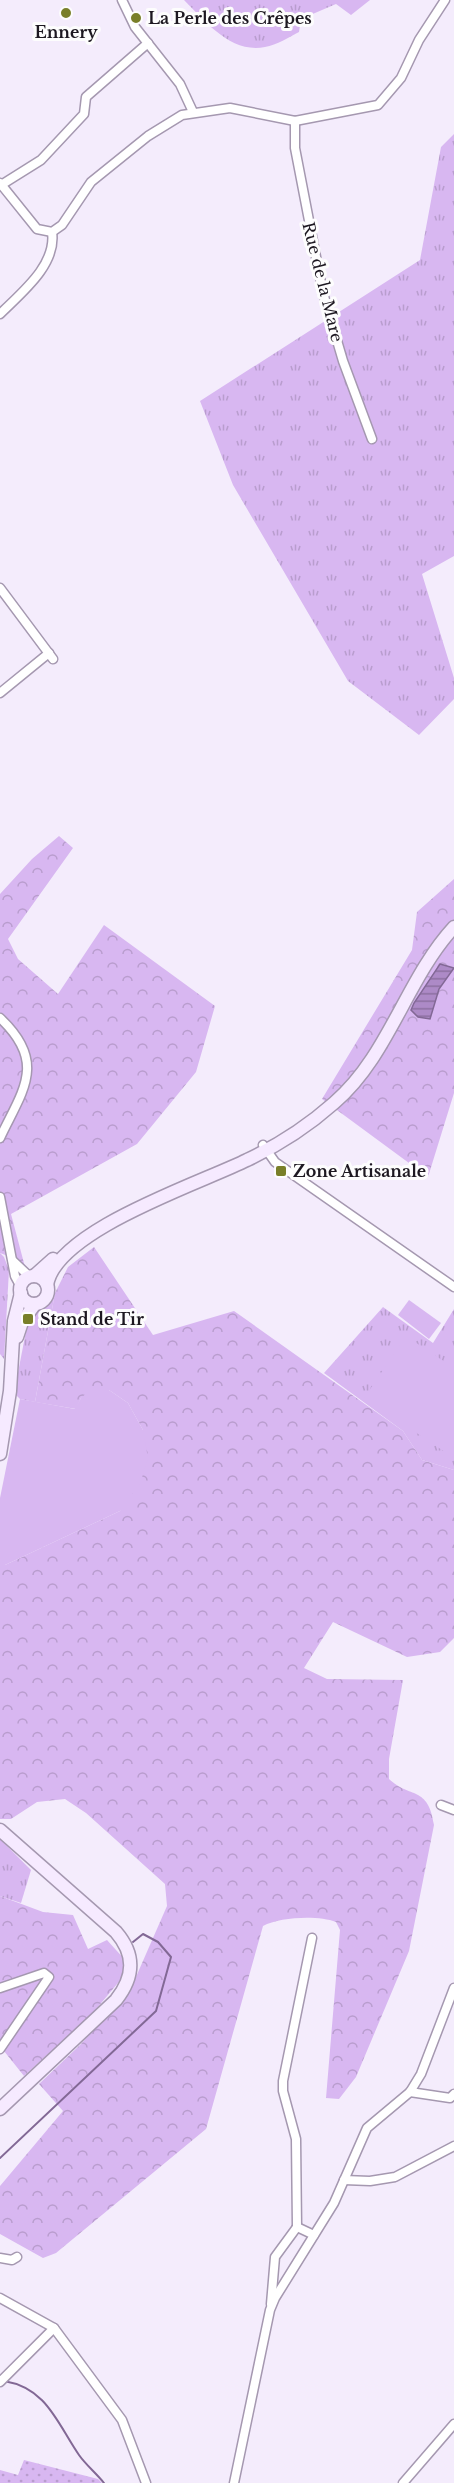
<svg xmlns="http://www.w3.org/2000/svg" width="454" height="2483" viewBox="0 0 454 2483" font-family="'Libre Baskerville',serif">
<defs>
<pattern id="grass-tufts" width="24" height="20" patternUnits="userSpaceOnUse" patternTransform="scale(1.5)"><rect width="24" height="20" fill="#d8b7f1"/><path d="M3 7l-1-3M5 7V3M7 7l1-3M15 17l-1-3M17 17v-4M19 17l1-3" fill="none" stroke="#b99dce"/></pattern>
<pattern id="forest-crowns" width="20" height="18" patternUnits="userSpaceOnUse" patternTransform="scale(1.5)"><rect width="20" height="18" fill="#d8b7f1"/><path d="M2 6a3 3 0 1 1 6 0M12 15a3 3 0 1 1 6 0" fill="none" stroke="#b99dce"/></pattern>
<pattern id="park-dots" width="8" height="8" patternUnits="userSpaceOnUse" patternTransform="scale(1.5)"><rect width="8" height="8" fill="#d8b7f1"/><path d="M2 2h.1M6 6h.1" fill="none" stroke="#b99dce" stroke-width="1.8" stroke-linecap="round"/></pattern>
<pattern id="water-rules" width="6" height="5" patternUnits="userSpaceOnUse" patternTransform="scale(1.5)"><rect width="6" height="5" fill="#ad8ac7"/><path d="M0 2.5h6" fill="none" stroke="#8c70a1"/></pattern>
</defs>
<rect width="100%" height="100%" fill="#f4ecfc"/>
<g fill="url(#grass-tufts)">
<path d="M 184,0 L 370,0 L 351,15 L 336,4 L 301,19 L 299,32 C 289,37 277,45 265,47 C 231,54 205,21 184,0 Z"/>
<path d="M 454,134 L 454,556 L 422,574 L 454,678 L 454,699 L 419,735 L 348,681 L 233,485 L 200,401 L 420,260 L 441,147 Z"/>
<path d="M 0,1253 L 4,1257 L 9,1270 L 4,1359 L 0,1354 Z"/>
<path d="M 55,1293 L 35,1402 L 20,1399 L 14,1393 L 28,1321 Z"/>
<path d="M 383,1307 L 433,1343 L 454,1309 L 454,1470 L 422,1460 L 403,1431 L 324,1373 Z"/>
<path d="M 0,1839 L 31,1870 L 21,1903 L 0,1896 Z"/>
</g>
<g fill="url(#forest-crowns)">
<path d="M 59,836 L 73,848 L 8,939 L 18,959 L 58,994 L 104,925 L 215,1006 L 196,1072 L 137,1144 L 11,1214 L 25,1267 L 16,1259 L 0,1253 L 0,894 L 32,859 Z"/>
<path d="M 454,879 L 454,1093 L 428,1177 L 322,1099 L 412,950 L 417,912 Z"/>
<path d="M 94,1247 L 153,1335 L 234,1311 L 403,1431 L 422,1460 L 454,1470 L 454,1638 L 440,1652 L 407,1657 L 333,1622 L 304,1668 L 327,1679 L 403,1680 L 389,1759 L 389,1779 C 410,1799 428,1785 434,1825 L 409,1951 L 356,2077 L 339,2099 L 326,2098 L 340,1930 L 336,1922 C 318,1915 280,1917 263,1926 L 206,2129 L 56,2253 L 43,2258 L 0,2234 L 0,2186 L 63,2111 L 39,2084 L 81,2044 L 132,1986 L 167,1906 L 165,1884 L 86,1813 L 65,1799 L 37,1802 L 11,1819 L 0,1819 L 0,1565 L 5,1565 L 120,1511 L 143,1430 L 128,1403 L 109,1390 L 81,1398 L 76,1409 L 35,1402 L 55,1293 L 68,1267 Z"/>
<path d="M 0,1896 L 43,1912 L 73,1915 L 88,1949 L 107,1940 L 126,1961 L 128,1971 L 92,2014 L 24,2076 L 0,2046 Z"/>
</g>
<path fill="url(#park-dots)" d="M 24,2460 L 98,2479 L 102,2483 L 0,2483 L 0,2470 L 18,2475 Z"/>
<g fill="#d8b7f1">
<path d="M 409,1300 L 441,1323 L 429,1339 L 398,1315 Z"/>
<path d="M 406,1336 L 454,1368 L 454,1458 L 364,1398 Z"/>
<path d="M 90,1390 L 109,1390 L 128,1403 L 143,1430 L 148,1458 L 140,1484 L 120,1511 L 5,1565 L 0,1565 L 0,1498 L 20,1399 L 75,1409 L 81,1398 Z"/>
</g>
<path fill="url(#water-rules)" stroke="#826895" stroke-width="1.5" d="M 440,964 L 454,968 L 439,989 L 430,1019 L 418,1017 L 411,1010 L 414,1003 Z"/>
<g fill="none" stroke-linecap="round" stroke-linejoin="round">
<g stroke="#826895" stroke-width="2">
<path d="M 0,2158 L 156,2011 L 171,1957 L 158,1942 L 143,1934 L 133,1942"/>
<path d="M 4,2381 C 47,2388 57,2423 79,2455 C 86,2465 96,2473 104,2483"/>
</g>
<defs>
<g id="minor">
<path d="M 122,0 L 135,27 L 180,84 L 193,112"/>
<path d="M 295,121 L 295,148 L 323,293 L 343,361 L 372,439"/>
<path d="M 0,183 L 37,229 L 52,232 L 62,225 L 91,182 L 148,136 L 182,115 L 230,108 L 295,121 L 378,105 L 401,78 L 419,40 L 445,0"/>
<path d="M 1,185 L 41,160 L 84,114 L 86,97 L 148,43"/>
<path d="M 0,314 C 21,293 57,265 52,232"/>
<path d="M 0,588 L 53,659"/>
<path d="M 0,693 L 49,653"/>
<path d="M 0,1018 C 48,1063 22,1091 0,1138"/>
<path d="M 263,1145 L 275,1162 L 454,1287"/>
<path d="M 0,1197 L 15,1276 L 21,1287"/>
<path d="M 13,1261 L 30,1277"/>
<path d="M 441,1805 L 454,1810"/>
<path d="M 0,1988 L 44,1973 L 49,1977 L 0,2049"/>
<path d="M 410,2092 L 450,2098 L 454,2094"/>
<path d="M 344,2180 L 370,2181 L 395,2177 L 454,2146"/>
<path d="M 297,2227 L 296,2139 L 283,2091 L 283,2081 L 312,1938"/>
<path d="M 297,2227 L 314,2235"/>
<path d="M 0,2258 L 12,2260 L 17,2257"/>
<path d="M 0,2298 L 54,2328 L 122,2420 L 146,2483"/>
<path d="M 271,2304 L 275,2257 L 297,2227"/>
<path d="M 0,2382 L 54,2328"/>
<path d="M 234,2483 L 270,2310 L 275,2298 L 334,2203 L 367,2128 L 410,2092 L 421,2074 L 454,1988"/>
<path d="M 403,2483 L 454,2424"/>
</g>
<g id="secondary">
<path d="M 34,1276 L 53,1259"/>
<circle cx="34" cy="1290" r="14"/>
<path d="M 47,1285 C 56,1230 201,1183 247,1160 C 279,1145 308,1126 334,1103 C 389,1056 406,979 454,927"/>
<path d="M 17,1337 L 22,1322 L 35,1304"/>
<path d="M 0,1454 L 10,1391 L 14,1321 L 21,1293"/>
<path d="M 0,1830 L 116,1932 C 135,1954 135,1976 116,2000 L 0,2109"/>
</g>
</defs>
<use href="#minor" stroke="#a598b0" stroke-width="11"/>
<use href="#secondary" stroke="#a598b0" stroke-width="15"/>
<use href="#minor" stroke="#fff" stroke-width="8"/>
<use href="#secondary" stroke="#f6eaff" stroke-width="12"/>
</g>
<g fill="#797f29" stroke="#fdfdfd" stroke-width="2">
<circle cx="66" cy="13" r="6"/>
<circle cx="136" cy="18" r="6"/>
<rect x="275" y="1165" width="12" height="12" rx="3"/>
<rect x="22" y="1313" width="12" height="12" rx="3"/>
</g>
<g text-anchor="middle" dominant-baseline="central" stroke-width="6" stroke-linejoin="round" paint-order="stroke">
<g font-size="16" font-weight="bold" fill="#1d1821" stroke="#fdfdfd" text-anchor="start">
<text x="148" y="18">La Perle des Crêpes</text>
<text x="66" y="32" text-anchor="middle">Ennery</text>
<text x="293" y="1171">Zone Artisanale</text>
<text x="40" y="1319">Stand de Tir</text>
</g>
<g font-size="16" fill="#1d1821" stroke="#fdfdfd">
<text transform="translate(323 282) rotate(76)">Rue de la Mare</text>
</g>
</g>
</svg>
